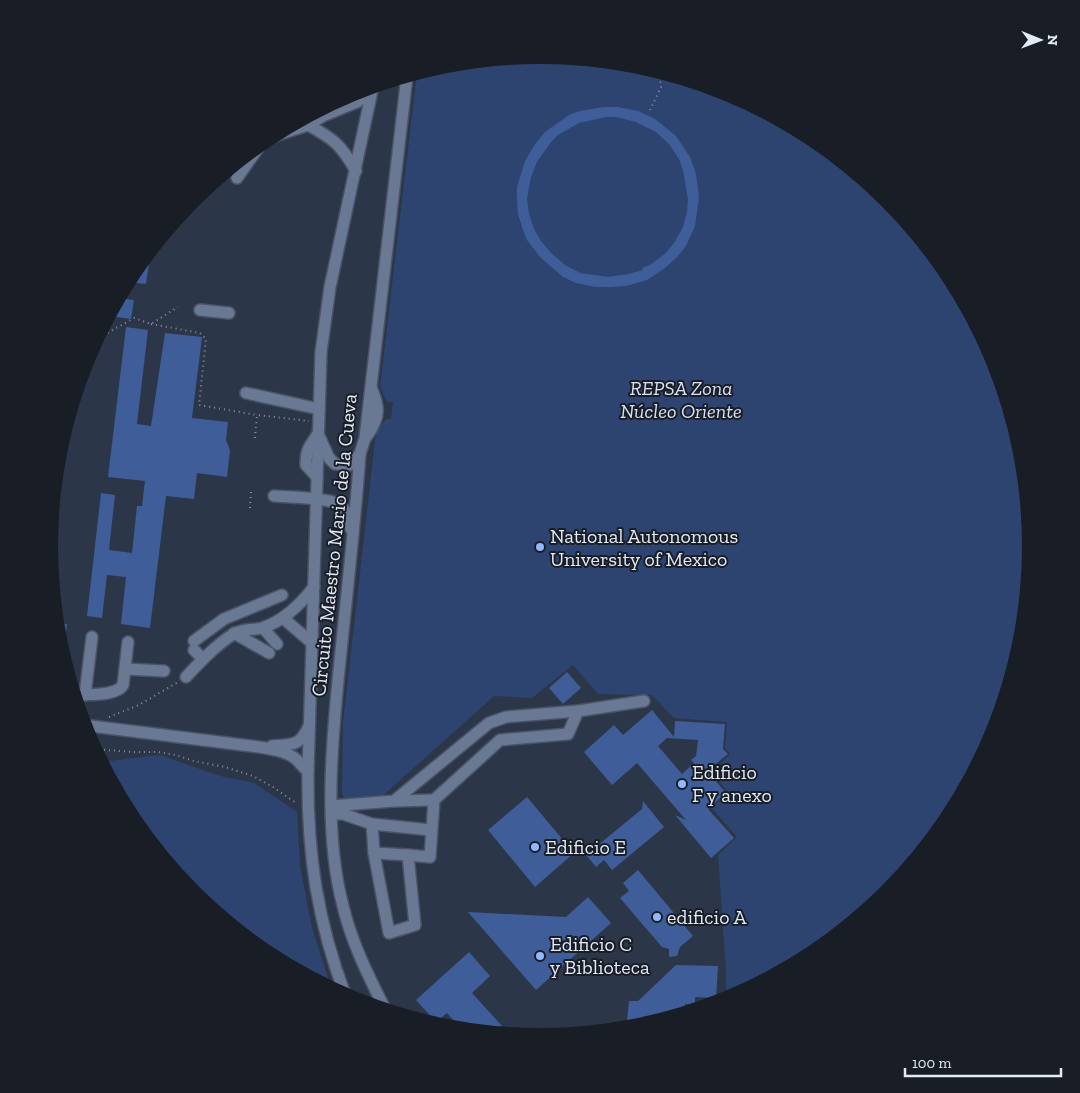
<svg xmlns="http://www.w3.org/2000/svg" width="1080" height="1093" viewBox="0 0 1080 1093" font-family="'Zilla Slab',serif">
<rect width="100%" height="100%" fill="#2c3649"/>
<g fill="#2e4470">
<path d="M 540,55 L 636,65 L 728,93 L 813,138 L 888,199 L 949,274 L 994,359 L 1022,451 L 1031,547 L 1022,643 L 994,735 L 948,820 L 887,894 L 813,955 L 726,1001 L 726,970 L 718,855 L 737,837 L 712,808 L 728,793 L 717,778 L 727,771 L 721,763 L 730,754 L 725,748 L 727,722 L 674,718 L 652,695 L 598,694 L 573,665 L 532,698 L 494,696 L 378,800 L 345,800 L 342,793 L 343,723 L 376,432 L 386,419 L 391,419 L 393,402 L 387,402 L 380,387 L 417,73 L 444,65 Z"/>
<path d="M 160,755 L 220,776 L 254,783 L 297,812 L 300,866 L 312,928 L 332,990 L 267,955 L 192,894 L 131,819 L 101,762 Z"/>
</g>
<g fill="#3f5d98" fill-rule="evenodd">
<path d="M 604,107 L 618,107 L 638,111 L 655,119 L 676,136 L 690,157 L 696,174 L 699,197 L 695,226 L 686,246 L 678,256 L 665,268 L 647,280 L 626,286 L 611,287 L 596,287 L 576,283 L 563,277 L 540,257 L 527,240 L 523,230 L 518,214 L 517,199 L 517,187 L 525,161 L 535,144 L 545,132 L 569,115 L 580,111 ZM 606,117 L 616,117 L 636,122 L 656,132 L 669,144 L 679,159 L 683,170 L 688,199 L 687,212 L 683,227 L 674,243 L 666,253 L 650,265 L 642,268 L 643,270 L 628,274 L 608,277 L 580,273 L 565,265 L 551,253 L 541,241 L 534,229 L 529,214 L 527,198 L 531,177 L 537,162 L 551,142 L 558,135 L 579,123 Z"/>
<path d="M 151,250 L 146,284 L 127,282 L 132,273 Z"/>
<path d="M 119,298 L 134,300 L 131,319 L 109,316 Z"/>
<path d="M 126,327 L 148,330 L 137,424 L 151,426 L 165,333 L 202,337 L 192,418 L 228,422 L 226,440 L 230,450 L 227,477 L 197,473 L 194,499 L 166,496 L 150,628 L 121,624 L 126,577 L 107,575 L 102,618 L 87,616 L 101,493 L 115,495 L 109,550 L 132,553 L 137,506 L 142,506 L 145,481 L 108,477 Z"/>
<path d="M 56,622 L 67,624 L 63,656 L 58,642 Z"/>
<path d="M 567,672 L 581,688 L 563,704 L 549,688 Z"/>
<path d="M 652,710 L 674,737 L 675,721 L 725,724 L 723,749 L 728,754 L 707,771 L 726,793 L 708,809 L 734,838 L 711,858 L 675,815 L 686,820 L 637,763 L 612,785 L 584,752 L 614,725 L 623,735 ZM 667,738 L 698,740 L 696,756 L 691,760 L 694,763 L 682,774 L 658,746 Z"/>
<path d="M 527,797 L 574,853 L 535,887 L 488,830 Z"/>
<path d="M 643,801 L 664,827 L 612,870 L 604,860 L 596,867 L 586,855 L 642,809 Z"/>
<path d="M 638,870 L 693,936 L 680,947 L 677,956 L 669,957 L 669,949 L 662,947 L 620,898 L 629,891 L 623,883 Z"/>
<path d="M 588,897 L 611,923 L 536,990 L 468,912 L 566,917 Z"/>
<path d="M 469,952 L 490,976 L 472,993 L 502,1026 L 494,1033 L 462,1030 L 447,1013 L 436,1022 L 416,1000 Z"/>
<path d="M 676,965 L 718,966 L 716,998 L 695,997 L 695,1005 L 685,1004 L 684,1014 L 636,1028 L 626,1029 L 629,1001 L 638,1001 Z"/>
</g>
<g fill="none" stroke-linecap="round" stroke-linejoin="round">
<defs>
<g id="minor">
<path d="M 308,125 C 334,139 341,145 356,171"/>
<path d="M 237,178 L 261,144 L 268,138 L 308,125 L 323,116 L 357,102 L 373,88"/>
<path d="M 200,310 L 229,313"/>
<path d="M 246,393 L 319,409"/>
<path d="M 367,436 C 380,417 380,408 371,387"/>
<path d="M 320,438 L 329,458 L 335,464 L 350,465 L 360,454"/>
<path d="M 317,477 L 306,465 C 306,449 309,447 318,434"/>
<path d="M 274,496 C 288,497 328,498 338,504 C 347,509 349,520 351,529"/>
<path d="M 283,618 L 312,643"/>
<path d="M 263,628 L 277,644"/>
<path d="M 234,633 L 269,653"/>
<path d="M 194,641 L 224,619 L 282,595"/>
<path d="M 194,650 L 203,659"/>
<path d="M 125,669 L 164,671"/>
<path d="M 186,677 C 200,662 215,646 232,635 C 240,629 253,630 262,628 C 284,621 300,605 314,587"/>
<path d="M 74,694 C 86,695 117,696 123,685 L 128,642"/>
<path d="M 85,695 L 92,637"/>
<path d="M 83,725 L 259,747 C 271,749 287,751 297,760 C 301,764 303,768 308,771"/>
<path d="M 272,746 C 293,744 299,747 309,726"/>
<path d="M 394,801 L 434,800"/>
<path d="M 331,806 L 394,801 L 489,723 L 506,717 L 578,711 L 644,701"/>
<path d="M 332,814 L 343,814 L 372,824 L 374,853 L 389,933 L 415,925 L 408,855 L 430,857 L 434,800 L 500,740 L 568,734 L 578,711"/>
<path d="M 372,824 L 431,830"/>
<path d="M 374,853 L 408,855"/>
<path d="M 346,997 C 317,921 307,852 308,771 L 321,352 L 330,287 L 373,86"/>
<path d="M 386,1011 C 369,977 352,944 343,906 C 323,831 332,738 340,661 C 347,592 355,523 360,454 L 365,438 L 407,76"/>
</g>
</defs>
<use href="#minor" stroke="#495365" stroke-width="14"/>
<g stroke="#8991a1" stroke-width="2" stroke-dasharray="1 4" stroke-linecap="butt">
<path d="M 650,110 L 661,87 L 659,72"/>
<path d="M 151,324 L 200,333 L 206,339 L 199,405 L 257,415"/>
<path d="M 99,334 L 102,336 L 134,318 L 151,324 L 178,307"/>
<path d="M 255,438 L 257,415 L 309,421"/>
<path d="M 250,508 L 251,492"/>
<path d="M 109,717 L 139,705 L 178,682"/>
<path d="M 94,749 L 133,752 L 158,752 L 176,755 L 194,761 L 225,767 L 253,776 L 273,787 L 296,803"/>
</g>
<use href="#minor" stroke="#697893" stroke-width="11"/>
</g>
<g fill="#93b7fd" stroke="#181d26" stroke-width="2">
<circle cx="540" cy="547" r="5"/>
<circle cx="682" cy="784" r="5"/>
<circle cx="535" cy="847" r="5"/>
<circle cx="657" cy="917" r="5"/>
<circle cx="540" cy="956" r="5"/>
</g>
<g text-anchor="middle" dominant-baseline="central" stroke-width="4" stroke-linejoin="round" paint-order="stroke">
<g font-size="20" font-style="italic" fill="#d8e2f4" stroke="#181d26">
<text x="681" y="388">REPSA Zona<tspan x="681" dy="23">Núcleo Oriente</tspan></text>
</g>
<g font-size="20" fill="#e3eaf6" stroke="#181d26" text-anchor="start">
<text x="550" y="536">National Autonomous<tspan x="550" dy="23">University of Mexico</tspan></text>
<text x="692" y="772">Edificio<tspan x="692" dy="23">F y anexo</tspan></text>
<text x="545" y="847">Edificio E</text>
<text x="667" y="917">edificio A</text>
<text x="550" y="944">Edificio C<tspan x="550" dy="23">y Biblioteca</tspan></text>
</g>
<g font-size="20" fill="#e3eaf6" stroke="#181d26">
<text transform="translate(334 545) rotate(-84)">Circuito Maestro Mario de la Cueva</text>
</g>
</g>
<path d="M0 0H1080V1093H0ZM58 546a482 482 0 1 1 964 0a482 482 0 1 1-964 0Z" fill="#181d26" fill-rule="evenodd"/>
<g transform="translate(1040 40) rotate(91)" stroke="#181d26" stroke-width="4" paint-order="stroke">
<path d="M0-4L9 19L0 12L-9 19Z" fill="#e3eaf6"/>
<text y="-8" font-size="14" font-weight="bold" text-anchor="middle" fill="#e3eaf6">N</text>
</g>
<path d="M905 1068v8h156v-8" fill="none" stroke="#e3eaf6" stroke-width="2.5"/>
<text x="912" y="1068" font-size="15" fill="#e3eaf6" stroke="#181d26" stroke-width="4" paint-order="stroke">100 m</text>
</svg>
